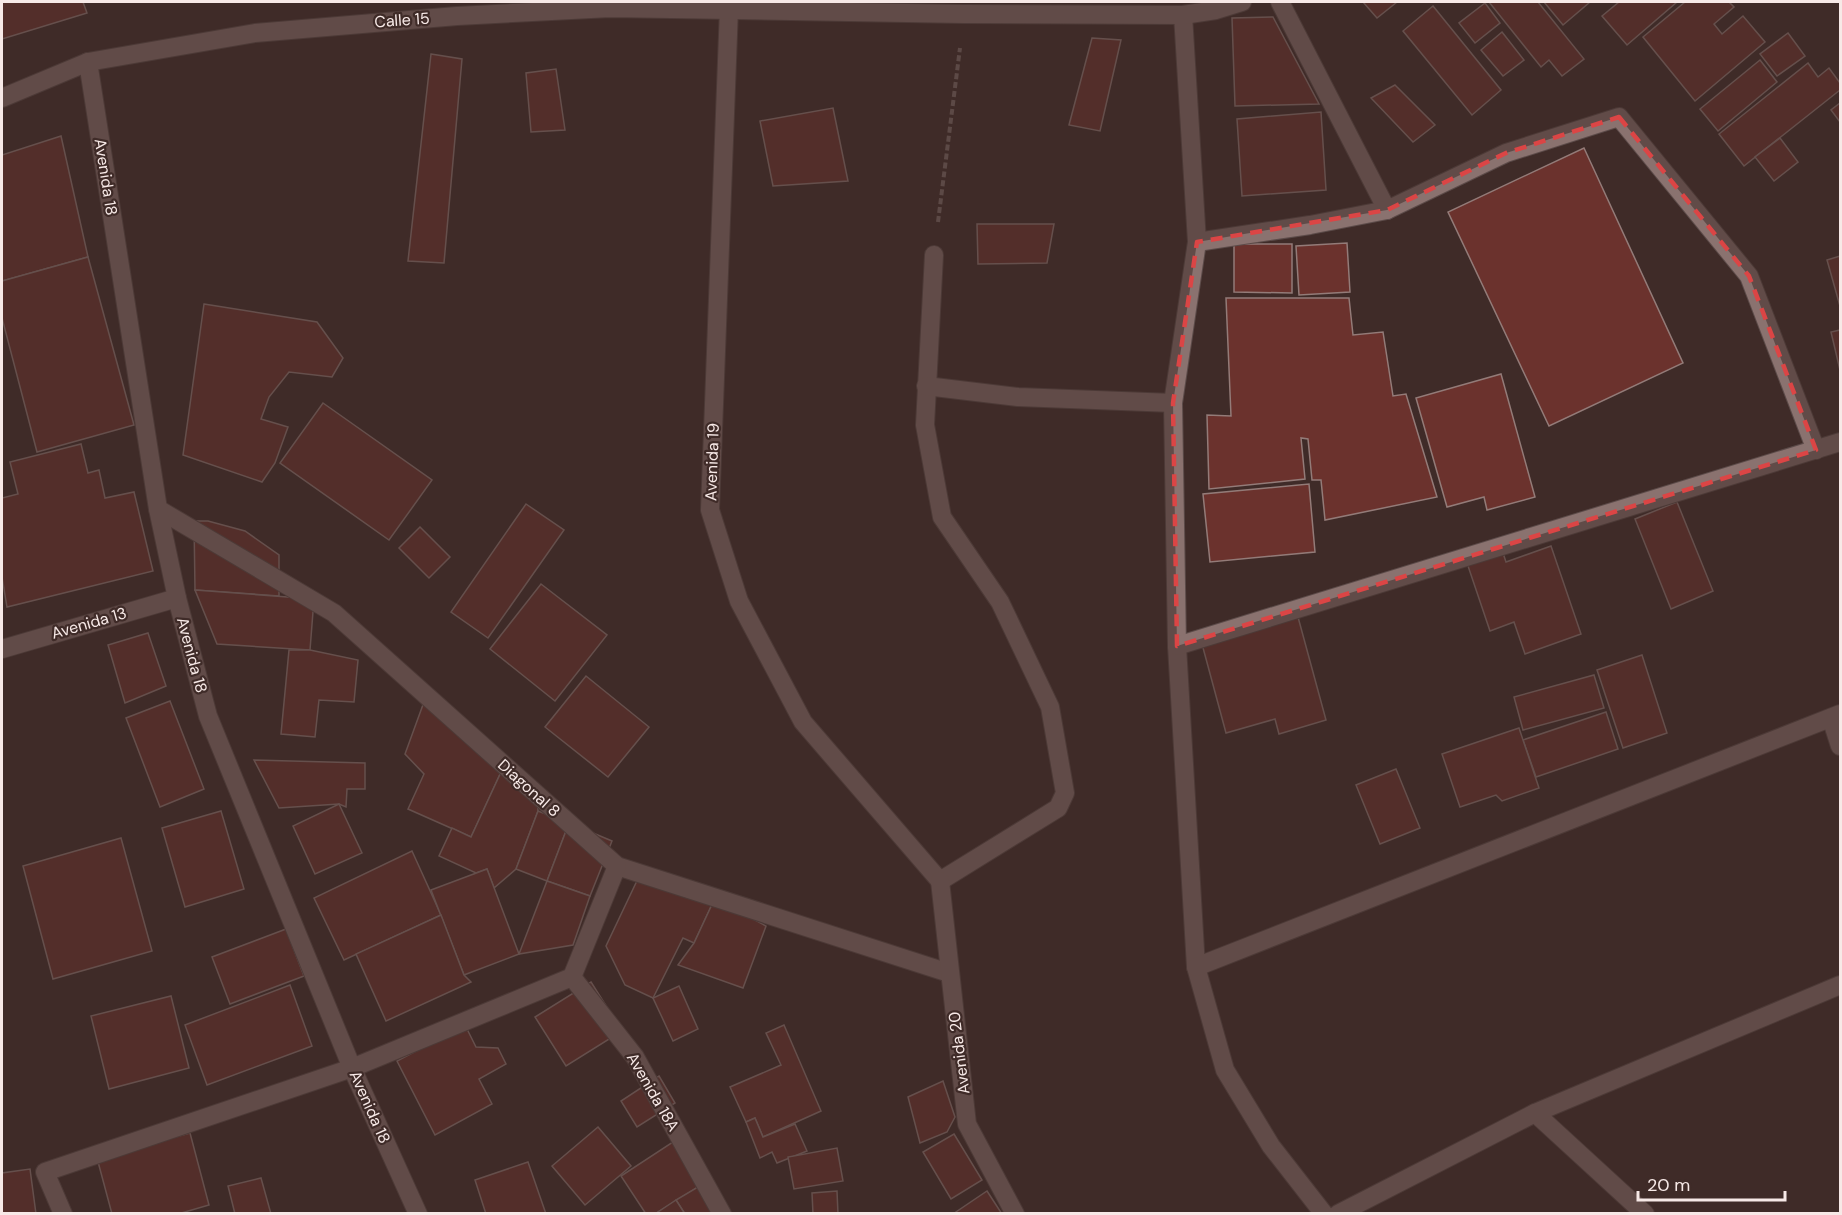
<svg xmlns="http://www.w3.org/2000/svg" width="1842" height="1215" viewBox="0 0 1842 1215" font-family="'DM Sans',sans-serif">
<rect width="100%" height="100%" fill="#3f2b28"/>
<g fill="#6b322d" stroke="#937b78" stroke-width="1.5">
<path d="M 2,2 L 83,2 L 87,13 L 2,39 Z"/>
<path d="M 1363,2 L 1397,2 L 1377,18 Z"/>
<path d="M 1489,2 L 1538,2 L 1584,59 L 1562,76 L 1549,60 L 1541,67 Z"/>
<path d="M 1544,2 L 1590,2 L 1563,25 Z"/>
<path d="M 1619,2 L 1677,2 L 1627,45 L 1602,16 Z"/>
<path d="M 1685,2 L 1729,2 L 1734,7 L 1714,24 L 1722,34 L 1743,16 L 1765,42 L 1695,101 L 1643,37 Z"/>
<path d="M 1485,3 L 1500,23 L 1475,43 L 1459,23 Z"/>
<path d="M 1433,6 L 1501,90 L 1472,115 L 1403,31 Z"/>
<path d="M 1273,17 L 1319,104 L 1235,106 L 1232,18 Z"/>
<path d="M 1502,32 L 1524,60 L 1503,76 L 1481,50 Z"/>
<path d="M 1788,33 L 1805,56 L 1777,76 L 1760,54 Z"/>
<path d="M 1092,38 L 1121,40 L 1100,131 L 1069,125 Z"/>
<path d="M 431,54 L 462,59 L 444,263 L 408,261 Z"/>
<path d="M 1760,60 L 1777,82 L 1718,131 L 1700,109 Z"/>
<path d="M 1808,63 L 1818,77 L 1829,68 L 1840,83 L 1840,90 L 1744,166 L 1719,134 Z"/>
<path d="M 556,69 L 565,130 L 531,132 L 526,73 Z"/>
<path d="M 1395,85 L 1435,125 L 1413,142 L 1371,98 Z"/>
<path d="M 1840,103 L 1840,122 L 1831,110 Z"/>
<path d="M 833,108 L 848,181 L 773,186 L 760,121 Z"/>
<path d="M 1321,112 L 1326,190 L 1242,196 L 1237,119 Z"/>
<path d="M 61,136 L 88,257 L 2,281 L 2,155 Z"/>
<path d="M 1780,138 L 1798,162 L 1774,181 L 1755,157 Z"/>
<path d="M 1584,148 L 1683,363 L 1549,426 L 1448,212 Z"/>
<path d="M 977,224 L 1054,224 L 1047,263 L 978,264 Z"/>
<path d="M 1347,243 L 1350,292 L 1299,295 L 1296,246 Z"/>
<path d="M 1234,244 L 1292,244 L 1292,293 L 1234,292 Z"/>
<path d="M 1840,256 L 1840,306 L 1827,260 Z"/>
<path d="M 88,257 L 134,425 L 37,452 L 2,318 L 2,281 Z"/>
<path d="M 1226,298 L 1349,298 L 1353,335 L 1383,332 L 1393,396 L 1406,394 L 1437,497 L 1325,520 L 1321,480 L 1312,480 L 1308,439 L 1301,438 L 1305,479 L 1209,489 L 1207,415 L 1231,416 Z"/>
<path d="M 204,304 L 317,322 L 343,358 L 332,377 L 289,372 L 269,397 L 261,419 L 288,427 L 275,463 L 262,482 L 183,455 Z"/>
<path d="M 1840,330 L 1840,370 L 1831,332 Z"/>
<path d="M 1501,374 L 1535,497 L 1487,510 L 1484,497 L 1447,507 L 1416,398 Z"/>
<path d="M 323,403 L 432,480 L 389,540 L 280,463 Z"/>
<path d="M 81,444 L 88,473 L 99,470 L 105,498 L 134,492 L 153,571 L 7,607 L 2,577 L 2,498 L 18,494 L 10,462 Z"/>
<path d="M 1309,484 L 1315,552 L 1210,562 L 1203,494 Z"/>
<path d="M 1677,502 L 1713,591 L 1671,609 L 1635,519 Z"/>
<path d="M 526,504 L 564,530 L 488,638 L 451,612 Z"/>
<path d="M 194,521 L 208,521 L 245,531 L 279,555 L 279,596 L 195,590 Z"/>
<path d="M 420,527 L 450,557 L 429,578 L 399,548 Z"/>
<path d="M 1551,546 L 1581,634 L 1525,654 L 1514,622 L 1490,631 L 1467,563 L 1502,550 L 1506,562 Z"/>
<path d="M 541,584 L 607,635 L 555,701 L 490,649 Z"/>
<path d="M 195,590 L 314,599 L 310,650 L 217,644 Z"/>
<path d="M 1298,617 L 1326,720 L 1279,734 L 1275,719 L 1226,733 L 1202,644 Z"/>
<path d="M 148,633 L 166,686 L 125,703 L 108,645 Z"/>
<path d="M 289,650 L 310,650 L 358,660 L 354,702 L 319,700 L 315,737 L 281,734 Z"/>
<path d="M 1642,655 L 1667,733 L 1623,748 L 1597,670 Z"/>
<path d="M 1594,675 L 1604,708 L 1523,730 L 1514,697 Z"/>
<path d="M 586,676 L 649,727 L 608,777 L 545,727 Z"/>
<path d="M 428,691 L 502,770 L 471,837 L 408,809 L 424,774 L 405,754 Z"/>
<path d="M 170,701 L 204,789 L 160,807 L 126,718 Z"/>
<path d="M 1606,712 L 1618,749 L 1536,777 L 1523,740 Z"/>
<path d="M 1519,728 L 1539,788 L 1502,801 L 1496,795 L 1460,807 L 1442,754 Z"/>
<path d="M 254,760 L 365,763 L 365,789 L 347,789 L 346,807 L 339,804 L 279,808 Z"/>
<path d="M 1396,769 L 1420,828 L 1380,844 L 1356,785 Z"/>
<path d="M 502,770 L 537,796 L 538,811 L 516,869 L 494,888 L 487,869 L 476,873 L 439,856 L 452,828 L 471,837 Z"/>
<path d="M 339,804 L 362,853 L 315,874 L 293,826 Z"/>
<path d="M 221,811 L 244,889 L 185,907 L 162,828 Z"/>
<path d="M 538,811 L 569,823 L 547,881 L 516,869 Z"/>
<path d="M 569,823 L 612,841 L 590,896 L 547,881 Z"/>
<path d="M 121,838 L 152,951 L 53,979 L 23,866 Z"/>
<path d="M 412,851 L 441,915 L 344,960 L 314,898 Z"/>
<path d="M 644,866 L 715,898 L 694,943 L 683,938 L 653,998 L 625,985 L 606,946 Z"/>
<path d="M 487,869 L 519,954 L 464,975 L 431,890 Z"/>
<path d="M 547,881 L 590,896 L 573,945 L 519,954 Z"/>
<path d="M 715,898 L 766,926 L 743,988 L 678,965 L 694,943 Z"/>
<path d="M 441,915 L 464,975 L 471,982 L 386,1021 L 356,954 Z"/>
<path d="M 286,929 L 304,976 L 230,1004 L 212,957 Z"/>
<path d="M 591,982 L 622,1031 L 566,1066 L 535,1017 Z"/>
<path d="M 290,985 L 312,1046 L 207,1085 L 185,1025 Z"/>
<path d="M 679,986 L 698,1029 L 673,1041 L 653,998 Z"/>
<path d="M 171,996 L 189,1068 L 109,1089 L 91,1016 Z"/>
<path d="M 465,1025 L 476,1047 L 498,1048 L 506,1064 L 479,1079 L 492,1104 L 435,1135 L 397,1061 Z"/>
<path d="M 784,1025 L 821,1111 L 763,1137 L 755,1118 L 746,1122 L 730,1087 L 781,1065 L 766,1033 Z"/>
<path d="M 659,1076 L 675,1103 L 637,1127 L 621,1101 Z"/>
<path d="M 943,1081 L 955,1117 L 947,1132 L 920,1143 L 908,1097 Z"/>
<path d="M 755,1118 L 763,1137 L 795,1124 L 807,1151 L 777,1163 L 772,1152 L 760,1158 L 746,1122 Z"/>
<path d="M 598,1127 L 631,1166 L 585,1205 L 552,1166 Z"/>
<path d="M 190,1133 L 209,1205 L 178,1214 L 112,1214 L 97,1158 Z"/>
<path d="M 954,1134 L 982,1180 L 951,1199 L 923,1152 Z"/>
<path d="M 682,1136 L 708,1181 L 655,1214 L 646,1214 L 621,1176 Z"/>
<path d="M 837,1148 L 843,1181 L 794,1189 L 788,1157 Z"/>
<path d="M 528,1162 L 546,1214 L 486,1214 L 475,1180 Z"/>
<path d="M 30,1169 L 36,1214 L 2,1214 L 2,1173 Z"/>
<path d="M 261,1178 L 271,1214 L 235,1214 L 228,1186 Z"/>
<path d="M 708,1181 L 727,1214 L 685,1214 L 676,1200 Z"/>
<path d="M 837,1191 L 838,1214 L 813,1214 L 812,1193 Z"/>
<path d="M 987,1191 L 1002,1214 L 953,1214 Z"/>
<path d="M 676,1200 L 685,1214 L 655,1214 Z"/>
</g>
<g fill="none" stroke-linecap="round" stroke-linejoin="round">
<defs>
<g id="street">
<path d="M 1280,2 L 1387,210"/>
<path d="M 729,8 L 710,510 L 739,601 L 803,722 L 940,881"/>
<path d="M 1183,15 L 1197,242 L 1173,403 L 1177,646 L 1196,967 L 1225,1070 L 1271,1146 L 1324,1214"/>
<path d="M 1197,242 L 1310,225 L 1387,210 L 1506,153 L 1619,117 L 1749,276 L 1816,450"/>
<path d="M 934,255 L 925,425 L 942,517 L 1000,602 L 1050,707 L 1065,793 L 1058,808 L 940,881"/>
<path d="M 926,386 L 1018,397 L 1173,403"/>
<path d="M 158,509 L 334,613 L 617,866 L 949,973"/>
<path d="M 1177,646 L 1840,442"/>
<path d="M 2,649 L 177,598"/>
<path d="M 1831,718 L 1840,746"/>
<path d="M 940,881 L 967,1124 L 1015,1214"/>
<path d="M 1196,967 L 1840,714"/>
<path d="M 572,977 L 635,1057 L 722,1214"/>
<path d="M 1535,1113 L 1645,1214"/>
<path d="M 63,1214 L 45,1172 L 352,1068 L 572,977 L 617,866"/>
<path d="M 1338,1214 L 1535,1113 L 1840,985"/>
</g>
<g id="secondary">
<path d="M 88,62 L 158,509 L 177,598 L 208,716 L 352,1068 L 418,1214"/>
<path d="M 2,98 L 88,62 L 255,33 L 457,16 L 610,8 L 964,14 L 1183,15 L 1216,10 L 1242,2"/>
</g>
</defs>
<use href="#street" stroke="#5c4b49" stroke-width="20"/>
<use href="#secondary" stroke="#5c4b49" stroke-width="20"/>
<path stroke="#7f6d6a" stroke-width="4" stroke-dasharray="6 3" stroke-linecap="butt" d="M 938,222 L 960,48"/>
<use href="#street" stroke="#8a726f" stroke-width="18"/>
<use href="#secondary" stroke="#8a726f" stroke-width="18"/>
</g>
<path d="M0 0H1842V1215H0ZM 1619,117 L 1749,276 L 1816,450 L 1177,646 L 1173,403 L 1197,242 L 1387,210 L 1506,153 Z" fill="#3f2b28" fill-opacity=".55" fill-rule="evenodd"/>
<path fill="none" stroke="#db4545" stroke-width="4.5" stroke-dasharray="12 8" stroke-linejoin="round" d="M 1619,117 L 1749,276 L 1816,450 L 1177,646 L 1173,403 L 1197,242 L 1387,210 L 1506,153 Z"/>
<g text-anchor="middle" dominant-baseline="central" stroke-width="4.5" stroke-linejoin="round" paint-order="stroke">
<g font-size="16" fill="#f7e9e7" stroke="#3f2b28">
<text transform="translate(402 20) rotate(-4)">Calle 15</text>
<text transform="translate(106 177) rotate(81)">Avenida 18</text>
<text transform="translate(712 462) rotate(-88)">Avenida 19</text>
<text transform="translate(89 623) rotate(-16)">Avenida 13</text>
<text transform="translate(192 655) rotate(75)">Avenida 18</text>
<text transform="translate(529 788) rotate(42)">Diagonal 8</text>
<text transform="translate(959 1053) rotate(-97)">Avenida 20</text>
<text transform="translate(653 1092) rotate(60)">Avenida 18A</text>
<text transform="translate(370 1107) rotate(66)">Avenida 18</text>
</g>
</g>
<rect width="1842" height="1215" fill="none" stroke="#f7e9e7" stroke-width="6"/>
<path d="M1638 1191v9h147v-9" fill="none" stroke="#f7e9e7" stroke-width="3"/>
<text x="1647" y="1191" font-size="18" fill="#f7e9e7" stroke="#3f2b28" stroke-width="4.5" paint-order="stroke">20 m</text>
</svg>
